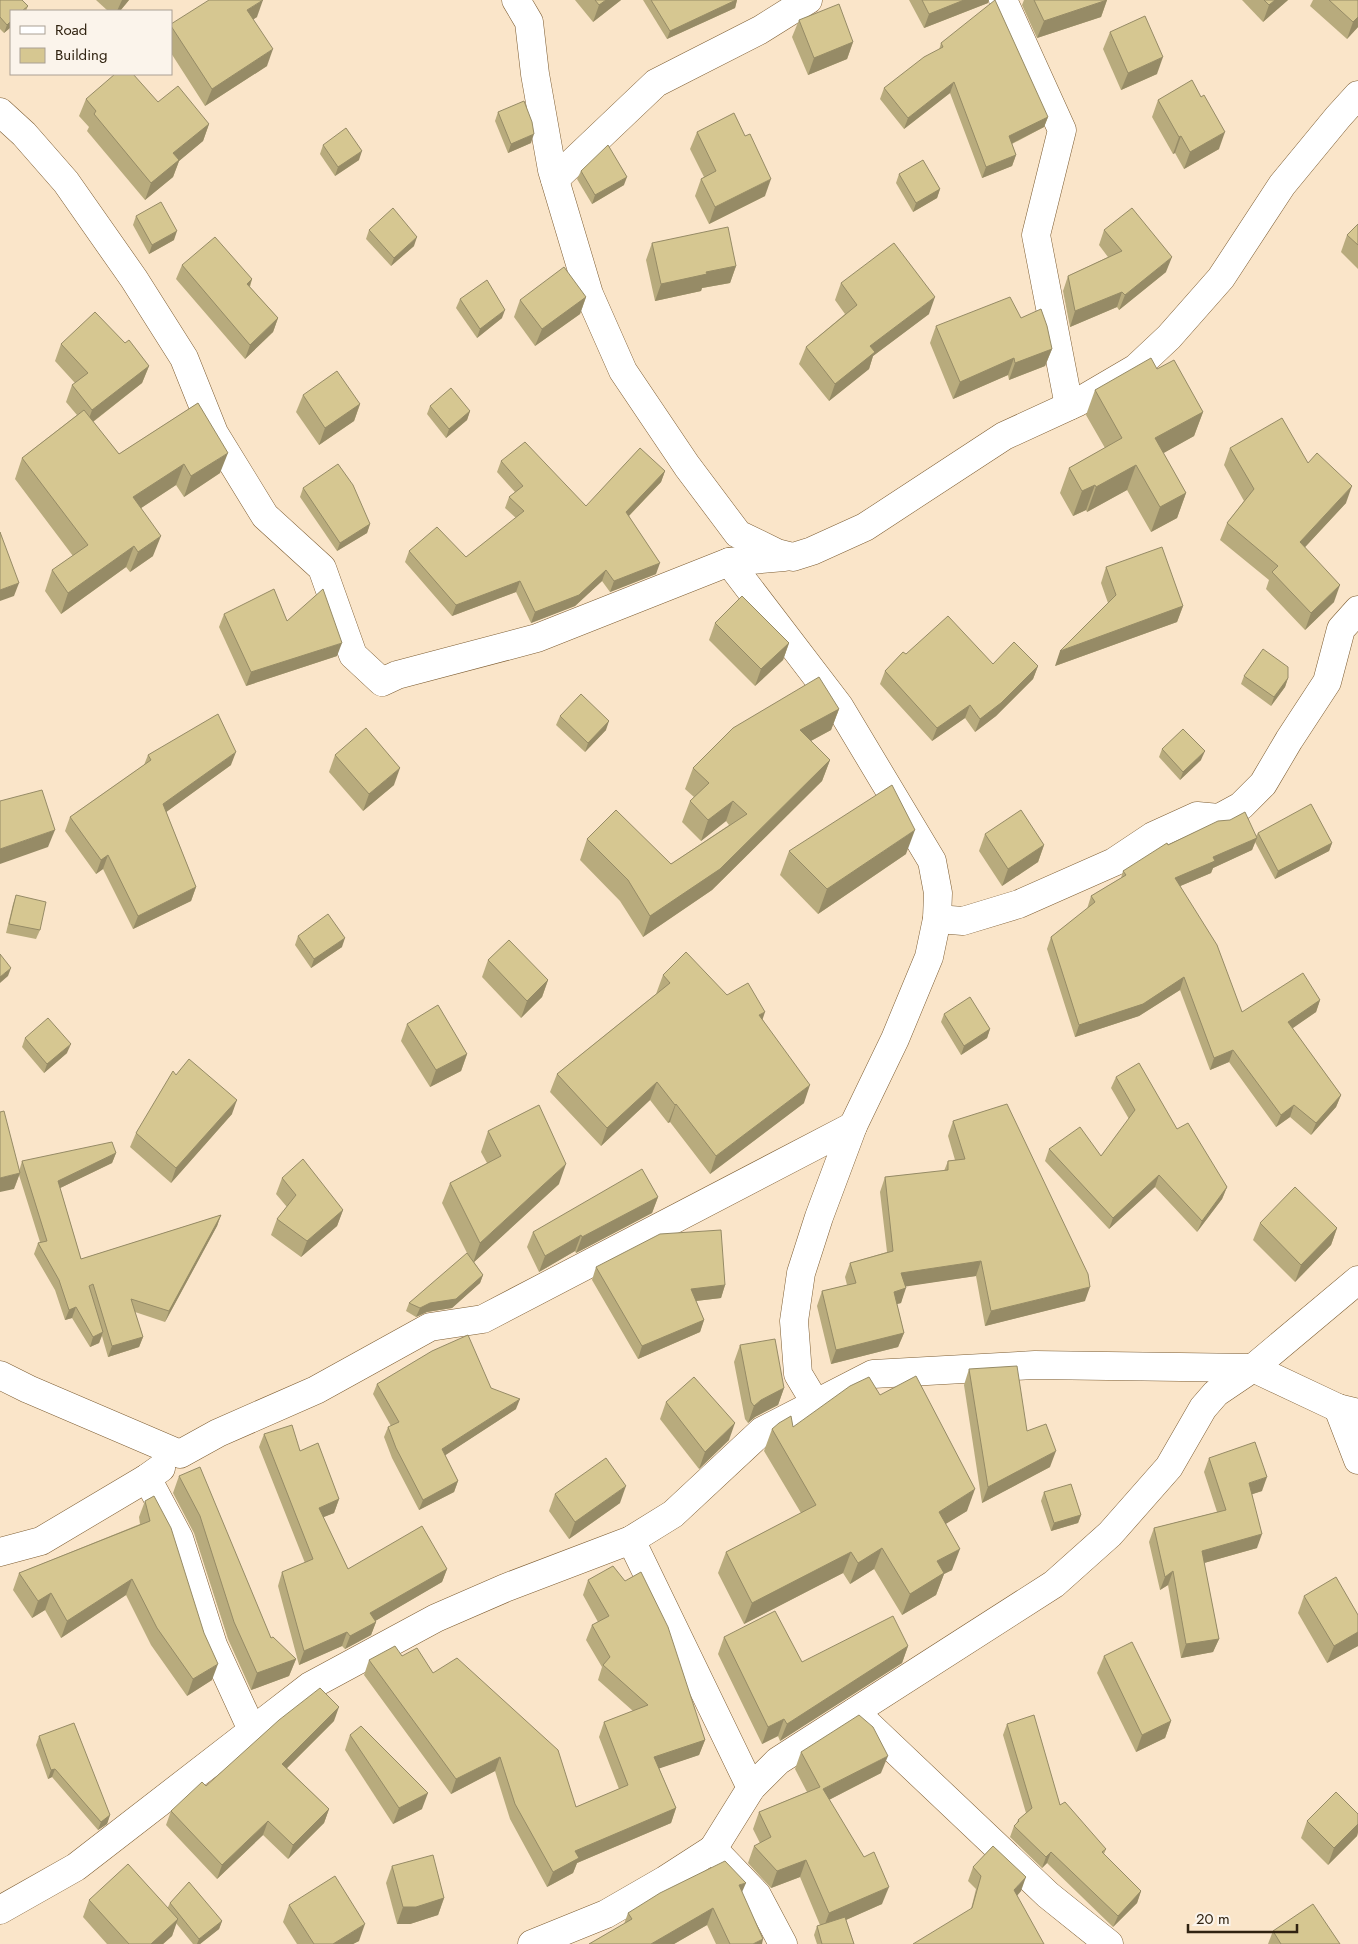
<svg xmlns="http://www.w3.org/2000/svg" width="1358" height="1944" viewBox="0 0 1358 1944" font-family="Jost,sans-serif">
<rect width="100%" height="100%" fill="#fae5c9"/>
<g fill="none" stroke-linecap="round" stroke-linejoin="round">
<defs>
<g id="street">
<path d="M 516,0 L 529,22 L 535,74 L 552,170 L 589,294 L 623,371 L 687,466 L 738,534 L 777,553 L 793,557 L 812,551 L 865,527 L 1004,436 L 1078,402 L 1136,368 L 1169,337 L 1221,278 L 1282,185 L 1338,117 L 1358,95"/>
<path d="M 1003,0 L 1062,130 L 1036,235 L 1069,406"/>
<path d="M 0,112 L 24,134 L 66,182 L 134,279 L 184,358 L 214,433 L 265,516 L 322,568 L 353,655 L 382,682 L 397,675 L 537,638 L 729,562 L 784,557"/>
<path d="M 555,179 L 656,83 L 760,30 L 808,0"/>
<path d="M 729,562 L 839,706 L 932,861 L 938,893 L 937,919 L 929,957 L 895,1039 L 853,1126 L 819,1217 L 801,1273 L 794,1321 L 798,1374 L 816,1404"/>
<path d="M 937,919 L 963,921 L 1019,904 L 1114,862 L 1153,836 L 1197,816 L 1219,818 L 1241,806 L 1263,784 L 1289,740 L 1327,682 L 1341,629 L 1358,610"/>
<path d="M 0,1375 L 28,1389 L 180,1454 L 218,1433 L 316,1390 L 430,1327 L 483,1319 L 853,1126"/>
<path d="M 1338,1408 L 1358,1460"/>
<path d="M 147,1478 L 179,1538 L 213,1645 L 252,1730"/>
<path d="M 631,1540 L 751,1788"/>
<path d="M 0,1552 L 41,1541 L 147,1478 L 161,1468"/>
<path d="M 855,1712 L 1048,1895 L 1109,1944"/>
<path d="M 713,1849 L 751,1788 L 778,1761 L 1054,1584 L 1110,1534 L 1169,1467 L 1203,1408 L 1216,1393 L 1253,1368 L 1358,1280"/>
<path d="M 0,1910 L 76,1867 L 310,1686 L 436,1618 L 505,1588 L 631,1540 L 673,1514 L 762,1431 L 873,1374 L 1035,1365 L 1253,1368 L 1338,1408 L 1358,1413"/>
<path d="M 532,1944 L 606,1914 L 665,1880 L 713,1849 L 757,1895 L 783,1944"/>
</g>
</defs>
<use href="#street" stroke="#7d5d32" stroke-width="29"/>
<use href="#street" stroke="#fff" stroke-width="28"/>
</g>
<g fill="#b8ab7d">
<path d="M 0,0 L 28,6 L 26,11 L 11,11 L 11,27 L 4,33 L 0,29 Z"/>
<path d="M 96,0 L 129,0 L 120,11 L 108,11 Z"/>
<path d="M 575,0 L 621,0 L 593,22 Z"/>
<path d="M 643,0 L 737,0 L 735,8 L 667,39 Z"/>
<path d="M 909,0 L 989,0 L 988,3 L 924,28 Z"/>
<path d="M 1024,0 L 1107,0 L 1101,17 L 1037,38 L 1022,5 Z"/>
<path d="M 1242,0 L 1288,0 L 1263,22 Z"/>
<path d="M 1313,0 L 1358,0 L 1358,27 L 1347,39 L 1310,6 Z"/>
<path d="M 257,17 L 253,19 L 267,66 L 205,106 L 171,53 L 171,24 Z"/>
<path d="M 799,20 L 853,42 L 847,59 L 808,75 L 792,37 Z"/>
<path d="M 1110,32 L 1157,74 L 1121,90 L 1103,49 Z"/>
<path d="M 941,43 L 1048,117 L 1044,127 L 1012,144 L 1016,155 L 1012,166 L 982,178 L 950,93 L 904,129 L 880,99 L 884,88 L 939,50 Z"/>
<path d="M 86,99 L 158,102 L 209,124 L 203,141 L 179,161 L 173,177 L 145,200 L 87,131 L 89,127 L 79,116 Z"/>
<path d="M 1158,100 L 1219,149 L 1184,169 L 1175,153 L 1173,154 L 1152,117 Z"/>
<path d="M 498,112 L 531,143 L 508,153 L 495,121 Z"/>
<path d="M 697,132 L 765,196 L 709,224 L 695,196 L 701,179 L 704,177 L 690,149 Z"/>
<path d="M 323,145 L 359,160 L 335,176 L 320,154 Z"/>
<path d="M 581,171 L 624,185 L 592,204 L 577,179 Z"/>
<path d="M 899,174 L 940,189 L 937,198 L 913,212 L 896,183 Z"/>
<path d="M 136,216 L 174,240 L 149,254 L 133,225 Z"/>
<path d="M 1358,224 L 1358,269 L 1341,252 L 1347,235 Z"/>
<path d="M 369,230 L 414,246 L 391,266 L 366,239 Z"/>
<path d="M 1104,230 L 1166,272 L 1119,310 L 1117,307 L 1070,327 L 1063,291 L 1068,276 L 1108,257 L 1099,245 Z"/>
<path d="M 652,243 L 736,266 L 730,283 L 702,288 L 701,291 L 655,301 L 646,260 Z"/>
<path d="M 182,265 L 252,279 L 250,287 L 278,318 L 273,332 L 245,359 L 176,279 Z"/>
<path d="M 841,283 L 929,314 L 873,356 L 869,369 L 829,401 L 799,364 L 806,347 L 845,314 L 835,300 Z"/>
<path d="M 586,297 L 580,314 L 535,346 L 514,317 L 520,300 Z"/>
<path d="M 460,299 L 502,318 L 477,338 L 456,308 Z"/>
<path d="M 1021,318 L 1052,349 L 1045,366 L 1009,380 L 1008,375 L 953,399 L 930,343 L 936,326 Z"/>
<path d="M 125,343 L 149,366 L 142,383 L 93,422 L 119,454 L 198,403 L 220,473 L 184,497 L 176,485 L 141,508 L 153,556 L 130,572 L 126,567 L 61,614 L 45,591 L 52,570 L 73,556 L 15,479 L 22,458 L 77,415 L 66,402 L 72,385 L 75,383 L 55,361 L 61,344 Z"/>
<path d="M 1157,369 L 1203,412 L 1194,436 L 1163,453 L 1186,493 L 1177,518 L 1151,532 L 1127,490 L 1087,512 L 1086,510 L 1073,516 L 1060,493 L 1069,468 L 1105,448 L 1086,415 L 1095,390 Z"/>
<path d="M 303,395 L 360,404 L 354,421 L 319,445 L 296,412 Z"/>
<path d="M 430,406 L 470,411 L 467,420 L 446,438 L 427,414 Z"/>
<path d="M 1230,448 L 1308,463 L 1346,503 L 1305,547 L 1334,602 L 1305,630 L 1266,589 L 1269,580 L 1220,540 L 1227,523 L 1244,501 L 1224,465 Z"/>
<path d="M 501,461 L 586,506 L 665,471 L 661,482 L 629,516 L 656,574 L 610,592 L 602,581 L 575,606 L 531,623 L 516,592 L 452,616 L 405,562 L 409,551 L 466,557 L 516,518 L 505,508 L 509,497 L 515,492 L 497,472 Z"/>
<path d="M 303,488 L 370,524 L 367,533 L 337,551 L 300,497 Z"/>
<path d="M 1106,567 L 1183,606 L 1177,622 L 1055,666 L 1108,603 L 1101,583 Z"/>
<path d="M 224,614 L 337,656 L 246,686 L 219,627 Z"/>
<path d="M 715,623 L 789,643 L 783,660 L 755,686 L 709,640 Z"/>
<path d="M 906,654 L 993,664 L 1038,666 L 1033,679 L 996,716 L 975,732 L 965,718 L 932,741 L 880,684 L 885,671 Z"/>
<path d="M 1244,676 L 1288,678 L 1285,687 L 1271,706 L 1241,684 Z"/>
<path d="M 839,709 L 831,730 L 811,741 L 830,760 L 822,781 L 712,890 L 643,937 L 620,901 L 580,860 L 587,839 L 671,864 L 729,825 L 726,821 L 701,841 L 682,822 L 690,801 L 694,797 L 685,789 L 693,768 Z"/>
<path d="M 560,716 L 606,730 L 585,752 L 556,725 Z"/>
<path d="M 1162,749 L 1201,760 L 1180,780 L 1159,757 Z"/>
<path d="M 148,755 L 231,765 L 166,812 L 196,887 L 191,901 L 133,929 L 103,869 L 96,874 L 65,831 L 70,817 L 144,765 Z"/>
<path d="M 335,755 L 394,785 L 363,811 L 329,772 Z"/>
<path d="M 1258,833 L 1332,843 L 1329,851 L 1275,879 L 1255,842 L 1252,850 L 1213,868 L 1211,873 L 1180,886 L 1242,1012 L 1320,1000 L 1316,1012 L 1292,1028 L 1341,1095 L 1336,1107 L 1311,1135 L 1290,1117 L 1276,1127 L 1229,1062 L 1210,1070 L 1180,990 L 1139,1016 L 1075,1037 L 1047,949 L 1051,937 L 1087,909 L 1091,896 L 1121,878 L 1123,871 L 1168,845 L 1256,836 Z"/>
<path d="M 985,834 L 1044,845 L 1038,862 L 1002,886 L 979,851 Z"/>
<path d="M 789,851 L 906,854 L 818,914 L 780,875 Z"/>
<path d="M 16,895 L 40,930 L 36,939 L 6,933 L 13,904 Z"/>
<path d="M 298,936 L 342,947 L 311,968 L 295,945 Z"/>
<path d="M 488,960 L 548,980 L 542,997 L 521,1018 L 482,977 Z"/>
<path d="M 663,975 L 727,995 L 763,1020 L 804,1103 L 710,1174 L 670,1122 L 668,1123 L 650,1100 L 601,1146 L 550,1092 L 557,1074 L 656,994 Z"/>
<path d="M 944,1014 L 990,1029 L 987,1038 L 961,1055 L 941,1022 Z"/>
<path d="M 407,1024 L 467,1054 L 461,1071 L 430,1087 L 401,1041 Z"/>
<path d="M 25,1038 L 67,1053 L 44,1073 L 22,1047 Z"/>
<path d="M 176,1075 L 232,1114 L 171,1183 L 130,1147 L 136,1133 Z"/>
<path d="M 1116,1077 L 1177,1129 L 1227,1187 L 1222,1199 L 1197,1232 L 1155,1187 L 1109,1229 L 1045,1161 L 1049,1149 L 1101,1156 L 1129,1119 L 1111,1088 Z"/>
<path d="M 953,1121 L 1085,1301 L 985,1326 L 976,1276 L 905,1286 L 901,1303 L 897,1304 L 904,1333 L 898,1347 L 831,1364 L 817,1306 L 822,1291 L 847,1285 L 845,1277 L 850,1263 L 887,1252 L 880,1192 L 885,1177 L 944,1171 L 948,1161 L 955,1160 L 948,1136 Z"/>
<path d="M 488,1131 L 559,1184 L 474,1262 L 483,1275 L 480,1283 L 452,1308 L 427,1312 L 416,1317 L 406,1311 L 409,1303 L 468,1255 L 442,1203 L 450,1183 L 487,1163 L 481,1152 Z"/>
<path d="M 116,1153 L 112,1163 L 60,1188 L 81,1259 L 221,1215 L 217,1226 L 165,1322 L 135,1312 L 143,1337 L 139,1347 L 108,1357 L 102,1336 L 99,1343 L 90,1347 L 72,1318 L 65,1320 L 55,1290 L 34,1254 L 38,1243 L 40,1242 L 19,1175 L 14,1189 L 22,1161 Z"/>
<path d="M 282,1178 L 343,1210 L 337,1226 L 301,1257 L 271,1235 L 277,1219 L 287,1207 L 276,1194 Z"/>
<path d="M 658,1197 L 652,1213 L 576,1253 L 575,1251 L 539,1272 L 527,1247 L 533,1232 Z"/>
<path d="M 1260,1223 L 1337,1228 L 1331,1245 L 1295,1282 L 1253,1240 Z"/>
<path d="M 596,1267 L 725,1285 L 721,1298 L 696,1301 L 704,1320 L 700,1332 L 638,1359 L 592,1280 Z"/>
<path d="M 740,1345 L 784,1388 L 778,1405 L 755,1417 L 748,1423 L 745,1419 L 734,1362 Z"/>
<path d="M 969,1369 L 1050,1467 L 982,1503 L 964,1385 Z"/>
<path d="M 377,1384 L 491,1388 L 516,1409 L 445,1455 L 458,1481 L 454,1492 L 419,1510 L 392,1458 L 384,1437 L 388,1427 L 391,1426 L 373,1394 Z"/>
<path d="M 880,1395 L 967,1511 L 945,1524 L 952,1570 L 944,1574 L 936,1595 L 902,1615 L 874,1569 L 850,1584 L 843,1573 L 744,1624 L 718,1573 L 726,1552 L 801,1513 L 764,1451 L 772,1429 L 793,1427 Z"/>
<path d="M 666,1402 L 729,1440 L 699,1469 L 660,1419 Z"/>
<path d="M 264,1434 L 300,1451 L 339,1499 L 334,1513 L 323,1517 L 348,1569 L 447,1569 L 442,1582 L 375,1621 L 376,1622 L 371,1635 L 345,1649 L 342,1646 L 299,1665 L 278,1586 L 282,1572 L 305,1563 L 259,1447 Z"/>
<path d="M 1209,1458 L 1262,1491 L 1252,1494 L 1257,1548 L 1204,1563 L 1219,1639 L 1213,1652 L 1181,1658 L 1168,1585 L 1160,1590 L 1149,1542 L 1154,1528 L 1217,1512 L 1204,1472 Z"/>
<path d="M 179,1476 L 271,1638 L 296,1659 L 289,1676 L 251,1690 L 228,1639 L 194,1533 L 173,1493 Z"/>
<path d="M 1044,1492 L 1081,1515 L 1078,1523 L 1051,1531 L 1041,1501 Z"/>
<path d="M 555,1494 L 620,1503 L 569,1539 L 549,1511 Z"/>
<path d="M 145,1501 L 212,1680 L 187,1696 L 151,1645 L 126,1595 L 61,1638 L 45,1610 L 32,1618 L 13,1590 L 19,1573 L 140,1524 L 139,1517 Z"/>
<path d="M 588,1580 L 705,1740 L 699,1755 L 659,1768 L 676,1808 L 671,1823 L 577,1863 L 573,1873 L 547,1887 L 510,1819 L 495,1771 L 451,1794 L 364,1675 L 369,1660 L 402,1656 L 433,1673 L 576,1807 L 619,1789 L 599,1737 L 604,1722 L 633,1711 L 598,1680 L 602,1667 L 586,1640 L 592,1625 L 598,1622 L 583,1595 Z"/>
<path d="M 1304,1596 L 1358,1615 L 1358,1646 L 1327,1663 L 1298,1613 Z"/>
<path d="M 724,1637 L 802,1662 L 908,1646 L 902,1663 L 780,1741 L 778,1736 L 762,1744 L 718,1654 Z"/>
<path d="M 1104,1656 L 1171,1721 L 1165,1738 L 1136,1752 L 1097,1673 Z"/>
<path d="M 334,1721 L 287,1768 L 329,1809 L 324,1823 L 288,1859 L 263,1835 L 217,1879 L 166,1825 L 171,1811 L 206,1786 Z"/>
<path d="M 1007,1724 L 1060,1805 L 1106,1849 L 1104,1854 L 1141,1891 L 1137,1903 L 1113,1927 L 1047,1863 L 1042,1868 L 1010,1837 L 1014,1826 L 1016,1824 L 1018,1820 L 1026,1813 L 1003,1735 Z"/>
<path d="M 350,1735 L 422,1809 L 393,1824 L 345,1750 Z"/>
<path d="M 39,1736 L 110,1815 L 107,1824 L 98,1830 L 52,1777 L 48,1779 L 36,1745 Z"/>
<path d="M 801,1752 L 881,1773 L 829,1800 L 882,1904 L 846,1920 L 854,1944 L 817,1944 L 814,1935 L 817,1926 L 820,1925 L 800,1877 L 771,1888 L 748,1863 L 754,1846 L 760,1843 L 753,1829 L 759,1812 L 807,1792 L 795,1769 Z"/>
<path d="M 1358,1814 L 1358,1832 L 1357,1836 L 1328,1865 L 1301,1838 L 1307,1821 Z"/>
<path d="M 392,1866 L 444,1898 L 438,1915 L 410,1924 L 397,1924 L 386,1883 Z"/>
<path d="M 973,1867 L 1021,1891 L 1017,1896 L 971,1909 L 976,1889 L 968,1881 Z"/>
<path d="M 742,1892 L 753,1944 L 716,1944 L 707,1925 L 674,1944 L 589,1944 L 624,1924 L 628,1913 Z"/>
<path d="M 89,1900 L 168,1907 L 170,1903 L 222,1921 L 219,1929 L 200,1944 L 193,1944 L 176,1923 L 172,1936 L 163,1944 L 107,1944 L 83,1917 Z"/>
<path d="M 289,1905 L 359,1941 L 353,1944 L 297,1944 L 283,1922 Z"/>
<path d="M 1273,1931 L 1340,1944 L 1268,1944 Z"/>
</g>
<g fill="#968b66">
<path d="M 122,0 L 129,0 L 120,11 L 117,11 Z"/>
<path d="M 263,0 L 257,17 L 241,27 L 247,10 Z"/>
<path d="M 606,0 L 621,0 L 593,22 L 599,5 Z"/>
<path d="M 736,0 L 737,0 L 735,8 L 667,39 L 670,31 Z"/>
<path d="M 964,0 L 989,0 L 988,3 L 924,28 L 929,14 Z"/>
<path d="M 1107,0 L 1101,17 L 1037,38 L 1044,21 Z"/>
<path d="M 1275,0 L 1288,0 L 1263,22 L 1269,5 Z"/>
<path d="M 1358,17 L 1358,27 L 1347,39 L 1353,22 Z"/>
<path d="M 11,21 L 11,27 L 4,33 L 7,25 Z"/>
<path d="M 853,42 L 847,59 L 808,75 L 814,58 Z"/>
<path d="M 273,49 L 267,66 L 205,106 L 212,89 Z"/>
<path d="M 1163,57 L 1157,74 L 1121,90 L 1128,73 Z"/>
<path d="M 954,82 L 950,93 L 904,129 L 908,118 Z"/>
<path d="M 1048,117 L 1044,127 L 1005,147 L 1009,136 Z"/>
<path d="M 209,124 L 203,141 L 179,161 L 173,177 L 145,200 L 151,183 L 173,153 Z"/>
<path d="M 1225,132 L 1219,149 L 1184,169 L 1190,152 Z"/>
<path d="M 534,134 L 531,143 L 508,153 L 511,144 Z"/>
<path d="M 1181,136 L 1175,153 L 1173,154 L 1179,137 Z"/>
<path d="M 362,151 L 359,160 L 335,176 L 338,167 Z"/>
<path d="M 1016,155 L 1012,166 L 982,178 L 986,167 Z"/>
<path d="M 627,177 L 624,185 L 592,204 L 595,195 Z"/>
<path d="M 771,179 L 765,196 L 709,224 L 715,207 Z"/>
<path d="M 940,189 L 937,198 L 913,212 L 916,203 Z"/>
<path d="M 177,231 L 174,240 L 149,254 L 152,245 Z"/>
<path d="M 417,237 L 414,246 L 391,266 L 394,258 Z"/>
<path d="M 1172,257 L 1166,272 L 1119,310 L 1125,295 Z"/>
<path d="M 736,266 L 730,283 L 702,288 L 701,291 L 655,301 L 661,284 L 706,272 Z"/>
<path d="M 252,279 L 247,293 L 247,284 Z"/>
<path d="M 1122,292 L 1117,307 L 1070,327 L 1075,311 Z"/>
<path d="M 586,297 L 580,314 L 535,346 L 542,329 Z"/>
<path d="M 935,297 L 929,314 L 873,356 L 869,369 L 829,401 L 835,384 L 870,346 Z"/>
<path d="M 505,310 L 502,318 L 477,338 L 480,329 Z"/>
<path d="M 278,318 L 273,332 L 245,359 L 250,345 Z"/>
<path d="M 1052,349 L 1045,366 L 1009,380 L 1015,363 Z"/>
<path d="M 1014,358 L 1008,375 L 953,399 L 960,382 Z"/>
<path d="M 149,366 L 142,383 L 86,427 L 92,410 Z"/>
<path d="M 360,404 L 354,421 L 319,445 L 325,428 Z"/>
<path d="M 470,411 L 467,420 L 446,438 L 449,429 Z"/>
<path d="M 1203,412 L 1194,436 L 1146,463 L 1155,438 Z"/>
<path d="M 228,453 L 220,473 L 184,497 L 191,476 Z"/>
<path d="M 184,464 L 176,485 L 126,518 L 133,497 Z"/>
<path d="M 1136,465 L 1127,490 L 1087,512 L 1096,487 Z"/>
<path d="M 665,471 L 661,482 L 622,523 L 626,512 Z"/>
<path d="M 1095,485 L 1086,510 L 1073,516 L 1082,491 Z"/>
<path d="M 1352,486 L 1346,503 L 1294,559 L 1300,542 Z"/>
<path d="M 1186,493 L 1177,518 L 1151,532 L 1160,507 Z"/>
<path d="M 370,524 L 367,533 L 337,551 L 340,543 Z"/>
<path d="M 161,536 L 153,556 L 130,572 L 138,552 Z"/>
<path d="M 134,546 L 126,567 L 61,614 L 68,593 Z"/>
<path d="M 660,563 L 656,574 L 610,592 L 614,581 Z"/>
<path d="M 606,570 L 602,581 L 575,606 L 531,623 L 535,612 Z"/>
<path d="M 520,581 L 516,592 L 452,616 L 456,605 Z"/>
<path d="M 19,583 L 14,596 L 0,601 L 0,590 Z"/>
<path d="M 1340,585 L 1334,602 L 1305,630 L 1311,613 Z"/>
<path d="M 1183,606 L 1177,622 L 1055,666 L 1060,651 Z"/>
<path d="M 342,643 L 337,656 L 246,686 L 251,672 Z"/>
<path d="M 789,643 L 783,660 L 755,686 L 761,669 Z"/>
<path d="M 1038,666 L 1033,679 L 996,716 L 975,732 L 980,719 Z"/>
<path d="M 1288,678 L 1285,687 L 1271,706 L 1274,697 Z"/>
<path d="M 970,705 L 965,718 L 932,741 L 937,728 Z"/>
<path d="M 839,709 L 831,730 L 792,751 L 800,730 Z"/>
<path d="M 609,721 L 606,730 L 585,752 L 588,743 Z"/>
<path d="M 1205,751 L 1201,760 L 1180,780 L 1183,772 Z"/>
<path d="M 236,752 L 231,765 L 158,818 L 163,804 Z"/>
<path d="M 830,760 L 822,781 L 712,890 L 643,937 L 650,916 Z"/>
<path d="M 400,768 L 394,785 L 363,811 L 369,794 Z"/>
<path d="M 733,801 L 726,821 L 701,841 L 708,820 Z"/>
<path d="M 55,830 L 48,847 L 0,864 L 0,849 Z"/>
<path d="M 915,830 L 906,854 L 818,914 L 827,889 Z"/>
<path d="M 1257,838 L 1252,850 L 1213,868 L 1211,873 L 1171,890 L 1175,878 L 1213,857 Z"/>
<path d="M 1332,843 L 1329,851 L 1275,879 L 1278,871 Z"/>
<path d="M 1044,845 L 1038,862 L 1002,886 L 1008,869 Z"/>
<path d="M 108,855 L 103,869 L 96,874 L 101,860 Z"/>
<path d="M 196,887 L 191,901 L 133,929 L 138,916 Z"/>
<path d="M 345,938 L 342,947 L 311,968 L 314,959 Z"/>
<path d="M 11,968 L 8,976 L 0,983 L 0,977 Z"/>
<path d="M 1184,977 L 1180,990 L 1139,1016 L 1075,1037 L 1079,1025 Z"/>
<path d="M 548,980 L 542,997 L 521,1018 L 527,1001 Z"/>
<path d="M 1320,1000 L 1316,1012 L 1283,1035 L 1288,1022 Z"/>
<path d="M 765,1012 L 759,1030 L 759,1015 Z"/>
<path d="M 990,1029 L 987,1038 L 961,1055 L 964,1046 Z"/>
<path d="M 71,1044 L 67,1053 L 44,1073 L 47,1064 Z"/>
<path d="M 1233,1050 L 1229,1062 L 1210,1070 L 1214,1058 Z"/>
<path d="M 467,1054 L 461,1071 L 430,1087 L 436,1070 Z"/>
<path d="M 657,1082 L 650,1100 L 601,1146 L 607,1128 Z"/>
<path d="M 810,1085 L 804,1103 L 710,1174 L 716,1156 Z"/>
<path d="M 1341,1095 L 1336,1107 L 1311,1135 L 1316,1123 Z"/>
<path d="M 237,1100 L 232,1114 L 171,1183 L 176,1168 Z"/>
<path d="M 676,1104 L 670,1122 L 668,1123 L 675,1105 Z"/>
<path d="M 1294,1105 L 1290,1117 L 1276,1127 L 1281,1115 Z"/>
<path d="M 116,1153 L 112,1163 L 54,1191 L 58,1181 Z"/>
<path d="M 566,1164 L 559,1184 L 473,1263 L 480,1243 Z"/>
<path d="M 20,1173 L 14,1189 L 0,1192 L 0,1178 Z"/>
<path d="M 1159,1175 L 1155,1187 L 1109,1229 L 1113,1218 Z"/>
<path d="M 1227,1187 L 1222,1199 L 1197,1232 L 1202,1221 Z"/>
<path d="M 658,1197 L 652,1213 L 576,1253 L 582,1237 Z"/>
<path d="M 343,1210 L 337,1226 L 301,1257 L 307,1241 Z"/>
<path d="M 221,1215 L 217,1226 L 165,1322 L 169,1311 Z"/>
<path d="M 1337,1228 L 1331,1245 L 1295,1282 L 1301,1265 Z"/>
<path d="M 581,1235 L 575,1251 L 539,1272 L 545,1256 Z"/>
<path d="M 981,1261 L 976,1276 L 896,1288 L 901,1273 Z"/>
<path d="M 483,1275 L 480,1283 L 452,1308 L 427,1312 L 416,1317 L 420,1308 Z"/>
<path d="M 725,1285 L 721,1298 L 687,1302 L 691,1289 Z"/>
<path d="M 1090,1287 L 1085,1301 L 985,1326 L 991,1311 Z"/>
<path d="M 906,1288 L 901,1303 L 889,1306 L 894,1292 Z"/>
<path d="M 76,1307 L 72,1318 L 65,1320 L 69,1310 Z"/>
<path d="M 704,1320 L 700,1332 L 638,1359 L 642,1346 Z"/>
<path d="M 103,1332 L 99,1343 L 90,1347 L 93,1337 Z"/>
<path d="M 904,1333 L 898,1347 L 831,1364 L 836,1350 Z"/>
<path d="M 143,1337 L 139,1347 L 108,1357 L 112,1346 Z"/>
<path d="M 784,1388 L 778,1405 L 755,1417 L 748,1423 L 754,1406 L 761,1400 Z"/>
<path d="M 520,1399 L 516,1409 L 438,1460 L 442,1449 Z"/>
<path d="M 735,1423 L 729,1440 L 699,1469 L 705,1452 Z"/>
<path d="M 1056,1451 L 1050,1467 L 982,1503 L 988,1487 Z"/>
<path d="M 1267,1477 L 1262,1491 L 1244,1497 L 1249,1483 Z"/>
<path d="M 458,1481 L 454,1492 L 419,1510 L 423,1500 Z"/>
<path d="M 626,1486 L 620,1503 L 569,1539 L 575,1522 Z"/>
<path d="M 975,1489 L 967,1511 L 931,1533 L 939,1512 Z"/>
<path d="M 339,1499 L 334,1513 L 314,1521 L 319,1508 Z"/>
<path d="M 1081,1515 L 1078,1523 L 1051,1531 L 1054,1523 Z"/>
<path d="M 1262,1534 L 1257,1548 L 1197,1565 L 1202,1551 Z"/>
<path d="M 882,1548 L 874,1569 L 850,1584 L 858,1563 Z"/>
<path d="M 960,1549 L 952,1570 L 944,1574 L 936,1595 L 902,1615 L 910,1594 L 937,1561 Z"/>
<path d="M 851,1552 L 843,1573 L 744,1624 L 752,1603 Z"/>
<path d="M 447,1569 L 442,1582 L 365,1627 L 370,1613 Z"/>
<path d="M 1173,1571 L 1168,1585 L 1160,1590 L 1165,1577 Z"/>
<path d="M 132,1579 L 126,1595 L 61,1638 L 67,1621 Z"/>
<path d="M 51,1593 L 45,1610 L 32,1618 L 38,1601 Z"/>
<path d="M 376,1622 L 371,1635 L 345,1649 L 350,1636 Z"/>
<path d="M 347,1632 L 342,1646 L 299,1665 L 304,1651 Z"/>
<path d="M 1358,1632 L 1358,1646 L 1327,1663 L 1334,1646 Z"/>
<path d="M 1219,1639 L 1213,1652 L 1181,1658 L 1186,1644 Z"/>
<path d="M 908,1646 L 902,1663 L 780,1741 L 787,1724 Z"/>
<path d="M 296,1659 L 289,1676 L 251,1690 L 257,1673 Z"/>
<path d="M 218,1664 L 212,1680 L 187,1696 L 193,1679 Z"/>
<path d="M 339,1707 L 334,1721 L 277,1778 L 282,1764 Z"/>
<path d="M 784,1719 L 778,1736 L 762,1744 L 768,1727 Z"/>
<path d="M 1171,1721 L 1165,1738 L 1136,1752 L 1142,1735 Z"/>
<path d="M 705,1740 L 699,1755 L 649,1772 L 654,1757 Z"/>
<path d="M 888,1756 L 881,1773 L 817,1806 L 823,1789 Z"/>
<path d="M 500,1757 L 495,1771 L 451,1794 L 456,1779 Z"/>
<path d="M 55,1769 L 52,1777 L 48,1779 L 51,1770 Z"/>
<path d="M 428,1793 L 422,1809 L 393,1824 L 399,1808 Z"/>
<path d="M 676,1808 L 671,1823 L 577,1863 L 573,1873 L 547,1887 L 553,1872 L 575,1851 Z"/>
<path d="M 329,1809 L 324,1823 L 288,1859 L 293,1845 Z"/>
<path d="M 110,1815 L 107,1824 L 98,1830 L 101,1822 Z"/>
<path d="M 268,1821 L 263,1835 L 217,1879 L 222,1865 Z"/>
<path d="M 1358,1824 L 1358,1832 L 1357,1836 L 1328,1865 L 1334,1848 Z"/>
<path d="M 1051,1852 L 1047,1863 L 1042,1868 L 1046,1857 Z"/>
<path d="M 806,1860 L 800,1877 L 771,1888 L 777,1871 Z"/>
<path d="M 1026,1877 L 1021,1891 L 1009,1904 L 1014,1890 Z"/>
<path d="M 746,1883 L 739,1899 L 739,1885 Z"/>
<path d="M 889,1887 L 882,1904 L 823,1930 L 829,1913 Z"/>
<path d="M 1141,1891 L 1137,1903 L 1113,1927 L 1118,1916 Z"/>
<path d="M 444,1898 L 438,1915 L 410,1924 L 397,1924 L 403,1907 Z"/>
<path d="M 713,1908 L 707,1925 L 674,1944 L 651,1944 Z"/>
<path d="M 178,1919 L 172,1936 L 163,1944 L 151,1944 Z"/>
<path d="M 222,1921 L 219,1929 L 200,1944 L 197,1944 L 199,1939 Z"/>
<path d="M 365,1924 L 359,1941 L 353,1944 L 333,1944 Z"/>
<path d="M 763,1939 L 762,1944 L 753,1944 Z"/>
</g>
<g fill="#d6c791" stroke="#968b66">
<path d="M 0,0 L 22,0 L 28,6 L 22,11 L 11,11 L 11,21 L 7,25 L 0,17 Z"/>
<path d="M 209,0 L 263,0 L 247,10 L 273,49 L 212,89 L 171,26 L 171,24 Z"/>
<path d="M 595,0 L 606,0 L 599,5 Z"/>
<path d="M 651,0 L 736,0 L 670,31 Z"/>
<path d="M 922,0 L 964,0 L 929,14 Z"/>
<path d="M 995,0 L 1048,117 L 1009,136 L 1016,155 L 986,167 L 954,82 L 908,118 L 884,88 L 924,57 L 943,47 L 941,43 Z"/>
<path d="M 1034,0 L 1107,0 L 1044,21 Z"/>
<path d="M 1264,0 L 1275,0 L 1269,5 Z"/>
<path d="M 1329,0 L 1358,0 L 1358,17 L 1353,22 Z"/>
<path d="M 839,4 L 853,42 L 814,58 L 799,20 Z"/>
<path d="M 1145,16 L 1163,57 L 1128,73 L 1110,32 Z"/>
<path d="M 115,74 L 133,74 L 158,102 L 178,86 L 209,124 L 173,153 L 179,160 L 151,183 L 94,114 L 96,111 L 86,99 Z"/>
<path d="M 1192,80 L 1201,97 L 1204,95 L 1225,132 L 1190,152 L 1181,136 L 1179,137 L 1158,100 Z"/>
<path d="M 524,101 L 532,122 L 534,134 L 511,144 L 498,112 Z"/>
<path d="M 734,113 L 745,136 L 750,134 L 771,179 L 715,207 L 701,179 L 716,171 L 697,132 Z"/>
<path d="M 346,128 L 362,151 L 338,167 L 323,145 Z"/>
<path d="M 608,145 L 627,177 L 595,195 L 581,171 Z"/>
<path d="M 923,160 L 940,189 L 916,203 L 899,174 Z"/>
<path d="M 161,202 L 177,231 L 152,245 L 136,216 Z"/>
<path d="M 393,208 L 417,237 L 394,258 L 369,230 Z"/>
<path d="M 1132,208 L 1172,257 L 1125,295 L 1122,292 L 1075,311 L 1068,276 L 1122,251 L 1104,230 Z"/>
<path d="M 1358,224 L 1358,245 L 1347,235 Z"/>
<path d="M 728,227 L 736,266 L 706,272 L 707,274 L 661,284 L 652,243 Z"/>
<path d="M 215,237 L 252,279 L 247,284 L 278,318 L 250,345 L 182,265 Z"/>
<path d="M 894,243 L 935,297 L 870,346 L 875,352 L 835,384 L 806,347 L 857,305 L 841,283 Z"/>
<path d="M 564,267 L 586,297 L 542,329 L 520,300 Z"/>
<path d="M 487,280 L 505,310 L 480,329 L 460,299 Z"/>
<path d="M 1010,297 L 1021,318 L 1041,309 L 1047,326 L 1052,349 L 1015,363 L 1014,358 L 960,382 L 936,326 Z"/>
<path d="M 95,312 L 125,343 L 129,340 L 149,366 L 92,410 L 72,385 L 88,373 L 61,344 Z"/>
<path d="M 1151,358 L 1157,369 L 1174,360 L 1203,412 L 1155,438 L 1186,493 L 1160,507 L 1136,465 L 1096,487 L 1095,485 L 1082,491 L 1069,468 L 1122,438 L 1095,390 Z"/>
<path d="M 337,371 L 360,404 L 325,428 L 303,395 Z"/>
<path d="M 451,388 L 470,411 L 449,429 L 430,406 Z"/>
<path d="M 198,403 L 228,453 L 191,476 L 184,464 L 133,497 L 161,536 L 138,552 L 134,546 L 68,593 L 52,570 L 88,545 L 22,458 L 84,410 L 119,454 Z"/>
<path d="M 1282,418 L 1308,463 L 1317,453 L 1352,486 L 1300,542 L 1340,585 L 1311,613 L 1272,572 L 1278,566 L 1227,523 L 1254,489 L 1230,448 Z"/>
<path d="M 525,442 L 586,506 L 640,448 L 665,471 L 626,512 L 660,563 L 614,581 L 606,570 L 579,595 L 535,612 L 520,581 L 456,605 L 409,551 L 437,527 L 466,557 L 524,511 L 509,497 L 523,486 L 501,461 Z"/>
<path d="M 338,464 L 353,485 L 370,524 L 340,543 L 303,488 Z"/>
<path d="M 0,532 L 19,583 L 0,590 Z"/>
<path d="M 1162,547 L 1183,606 L 1060,651 L 1116,595 L 1106,567 Z"/>
<path d="M 274,589 L 287,621 L 323,589 L 342,643 L 251,672 L 224,614 Z"/>
<path d="M 742,596 L 789,643 L 761,669 L 715,623 Z"/>
<path d="M 948,616 L 993,664 L 1014,642 L 1038,666 L 1001,703 L 980,719 L 970,705 L 937,728 L 885,671 L 903,652 L 906,654 Z"/>
<path d="M 1263,649 L 1288,667 L 1288,678 L 1274,697 L 1244,676 Z"/>
<path d="M 819,677 L 839,709 L 800,730 L 830,760 L 720,869 L 650,916 L 628,880 L 587,839 L 616,810 L 671,864 L 747,814 L 733,801 L 708,820 L 690,801 L 709,783 L 693,768 L 733,728 Z"/>
<path d="M 581,694 L 609,721 L 588,743 L 560,716 Z"/>
<path d="M 218,714 L 236,752 L 163,804 L 196,887 L 138,916 L 108,855 L 101,860 L 70,817 L 151,760 L 148,755 Z"/>
<path d="M 366,728 L 400,768 L 369,794 L 335,755 Z"/>
<path d="M 1183,729 L 1205,751 L 1183,772 L 1162,749 Z"/>
<path d="M 892,785 L 915,830 L 827,889 L 789,851 Z"/>
<path d="M 42,790 L 55,830 L 0,849 L 0,801 Z"/>
<path d="M 1311,804 L 1332,843 L 1278,871 L 1258,833 Z"/>
<path d="M 1021,810 L 1044,845 L 1008,869 L 985,834 Z"/>
<path d="M 1245,812 L 1257,838 L 1213,857 L 1215,861 L 1175,878 L 1217,945 L 1242,1012 L 1303,973 L 1320,1000 L 1288,1022 L 1341,1095 L 1316,1123 L 1294,1105 L 1281,1115 L 1233,1050 L 1214,1058 L 1184,977 L 1143,1004 L 1079,1025 L 1051,937 L 1095,902 L 1091,896 L 1126,875 L 1123,871 L 1167,843 L 1168,845 L 1218,821 L 1230,820 Z"/>
<path d="M 16,895 L 46,902 L 40,930 L 9,924 Z"/>
<path d="M 328,914 L 345,938 L 314,959 L 298,936 Z"/>
<path d="M 509,940 L 548,980 L 527,1001 L 488,960 Z"/>
<path d="M 686,952 L 727,995 L 748,983 L 765,1012 L 759,1015 L 810,1085 L 716,1156 L 676,1104 L 675,1105 L 657,1082 L 607,1128 L 557,1074 L 670,983 L 663,975 Z"/>
<path d="M 0,954 L 11,968 L 0,977 Z"/>
<path d="M 970,997 L 990,1029 L 964,1046 L 944,1014 Z"/>
<path d="M 438,1005 L 467,1054 L 436,1070 L 407,1024 Z"/>
<path d="M 48,1018 L 71,1044 L 47,1064 L 25,1038 Z"/>
<path d="M 189,1059 L 237,1100 L 176,1168 L 136,1133 L 173,1071 L 176,1075 Z"/>
<path d="M 1139,1063 L 1177,1129 L 1188,1123 L 1227,1187 L 1202,1221 L 1159,1175 L 1113,1218 L 1049,1149 L 1080,1127 L 1101,1156 L 1135,1110 L 1116,1077 Z"/>
<path d="M 1007,1104 L 1088,1274 L 1090,1287 L 991,1311 L 981,1261 L 901,1273 L 906,1288 L 894,1292 L 904,1333 L 836,1350 L 822,1291 L 856,1283 L 850,1263 L 893,1251 L 885,1177 L 948,1170 L 948,1161 L 965,1159 L 953,1121 Z"/>
<path d="M 539,1105 L 566,1164 L 480,1243 L 450,1183 L 501,1156 L 488,1131 Z"/>
<path d="M 4,1111 L 20,1173 L 0,1178 L 0,1112 Z"/>
<path d="M 112,1142 L 116,1153 L 58,1181 L 81,1259 L 221,1215 L 169,1311 L 131,1299 L 143,1337 L 112,1346 L 93,1284 L 89,1286 L 103,1332 L 93,1337 L 76,1307 L 69,1310 L 59,1280 L 38,1243 L 47,1241 L 22,1161 Z"/>
<path d="M 303,1159 L 343,1210 L 307,1241 L 277,1219 L 296,1195 L 282,1178 Z"/>
<path d="M 642,1169 L 658,1197 L 582,1237 L 581,1235 L 545,1256 L 533,1232 Z"/>
<path d="M 1295,1187 L 1337,1228 L 1301,1265 L 1260,1223 Z"/>
<path d="M 721,1230 L 725,1285 L 691,1289 L 704,1320 L 642,1346 L 596,1267 L 660,1234 Z"/>
<path d="M 467,1253 L 483,1275 L 456,1299 L 430,1303 L 420,1308 L 409,1303 Z"/>
<path d="M 468,1335 L 491,1388 L 520,1399 L 442,1449 L 458,1481 L 423,1500 L 396,1448 L 388,1427 L 399,1422 L 377,1384 L 432,1351 Z"/>
<path d="M 775,1339 L 784,1388 L 761,1400 L 754,1406 L 751,1402 L 740,1345 Z"/>
<path d="M 1017,1366 L 1027,1431 L 1046,1424 L 1056,1451 L 988,1487 L 969,1369 Z"/>
<path d="M 916,1376 L 975,1489 L 939,1512 L 960,1549 L 937,1561 L 944,1573 L 910,1594 L 882,1548 L 858,1563 L 851,1552 L 752,1603 L 726,1552 L 816,1505 L 772,1429 L 779,1423 L 791,1416 L 793,1427 L 850,1386 L 869,1377 L 880,1395 Z"/>
<path d="M 694,1377 L 735,1423 L 705,1452 L 666,1402 Z"/>
<path d="M 292,1425 L 300,1451 L 318,1443 L 339,1499 L 319,1508 L 348,1569 L 422,1526 L 447,1569 L 370,1613 L 376,1622 L 350,1636 L 347,1632 L 304,1651 L 282,1572 L 313,1559 L 264,1434 Z"/>
<path d="M 1255,1442 L 1267,1477 L 1249,1483 L 1262,1534 L 1202,1551 L 1219,1639 L 1186,1644 L 1173,1571 L 1165,1577 L 1154,1528 L 1226,1510 L 1209,1458 Z"/>
<path d="M 606,1458 L 626,1486 L 575,1522 L 555,1494 Z"/>
<path d="M 200,1467 L 271,1638 L 273,1637 L 296,1659 L 257,1673 L 234,1622 L 200,1516 L 179,1476 Z"/>
<path d="M 1071,1484 L 1081,1515 L 1054,1523 L 1044,1492 Z"/>
<path d="M 154,1496 L 171,1528 L 204,1633 L 218,1664 L 193,1679 L 157,1628 L 132,1579 L 67,1621 L 51,1593 L 38,1601 L 19,1573 L 150,1521 L 145,1501 Z"/>
<path d="M 613,1566 L 625,1581 L 641,1572 L 668,1627 L 705,1740 L 654,1757 L 676,1808 L 575,1851 L 579,1858 L 553,1872 L 515,1804 L 500,1757 L 456,1779 L 369,1660 L 395,1646 L 402,1656 L 417,1648 L 433,1673 L 457,1658 L 558,1750 L 576,1807 L 628,1785 L 604,1722 L 648,1705 L 603,1665 L 610,1657 L 592,1625 L 609,1616 L 588,1580 Z"/>
<path d="M 1336,1577 L 1358,1615 L 1358,1632 L 1334,1646 L 1304,1596 Z"/>
<path d="M 775,1611 L 802,1662 L 893,1616 L 908,1646 L 787,1724 L 784,1719 L 768,1727 L 724,1637 Z"/>
<path d="M 1132,1642 L 1171,1721 L 1142,1735 L 1104,1656 Z"/>
<path d="M 320,1688 L 339,1707 L 282,1764 L 329,1809 L 293,1845 L 268,1821 L 222,1865 L 171,1811 L 202,1782 L 206,1786 L 279,1720 Z"/>
<path d="M 859,1715 L 873,1727 L 888,1756 L 823,1789 L 864,1857 L 874,1852 L 889,1887 L 829,1913 L 806,1860 L 777,1871 L 754,1846 L 771,1837 L 759,1812 L 820,1787 L 801,1752 Z"/>
<path d="M 1034,1715 L 1060,1805 L 1065,1802 L 1106,1849 L 1102,1852 L 1141,1891 L 1118,1916 L 1051,1852 L 1046,1857 L 1014,1826 L 1019,1821 L 1018,1820 L 1032,1808 L 1007,1724 Z"/>
<path d="M 74,1723 L 110,1815 L 101,1822 L 55,1769 L 51,1770 L 39,1736 Z"/>
<path d="M 361,1726 L 428,1793 L 399,1808 L 350,1735 Z"/>
<path d="M 1336,1792 L 1358,1814 L 1358,1824 L 1334,1848 L 1307,1821 Z"/>
<path d="M 993,1846 L 1026,1877 L 1014,1890 L 1044,1944 L 913,1944 L 972,1908 L 981,1876 L 973,1867 Z"/>
<path d="M 433,1855 L 444,1898 L 416,1907 L 403,1907 L 392,1866 Z"/>
<path d="M 725,1861 L 746,1883 L 739,1885 L 763,1939 L 753,1944 L 730,1944 L 713,1908 L 651,1944 L 589,1944 L 632,1919 L 628,1913 L 660,1893 Z"/>
<path d="M 128,1864 L 178,1919 L 151,1944 L 129,1944 L 89,1900 Z"/>
<path d="M 335,1876 L 365,1924 L 333,1944 L 314,1944 L 289,1905 Z"/>
<path d="M 189,1882 L 222,1921 L 199,1939 L 170,1903 Z"/>
<path d="M 1313,1904 L 1340,1944 L 1281,1944 L 1273,1931 Z"/>
<path d="M 845,1917 L 854,1944 L 822,1944 L 817,1926 Z"/>
</g>
<rect x="10" y="10" width="162" height="65" fill="#fbf4eb" stroke="#aaa094"/>
<rect x="20" y="26" width="25" height="8" fill="#ffffff" stroke="#aaa094"/>
<text x="55" y="35" font-size="15" fill="#302311">Road</text>
<rect x="20" y="48" width="25" height="15" fill="#d6c791" stroke="#aaa094"/>
<text x="55" y="60" font-size="15" fill="#302311">Building</text>
<path d="M1188 1924v8h109v-8" fill="none" stroke="#302311" stroke-width="2.5"/>
<text x="1196" y="1924" font-size="15" fill="#302311" stroke="#fbf4eb" stroke-width="4" paint-order="stroke">20 m</text>
</svg>
